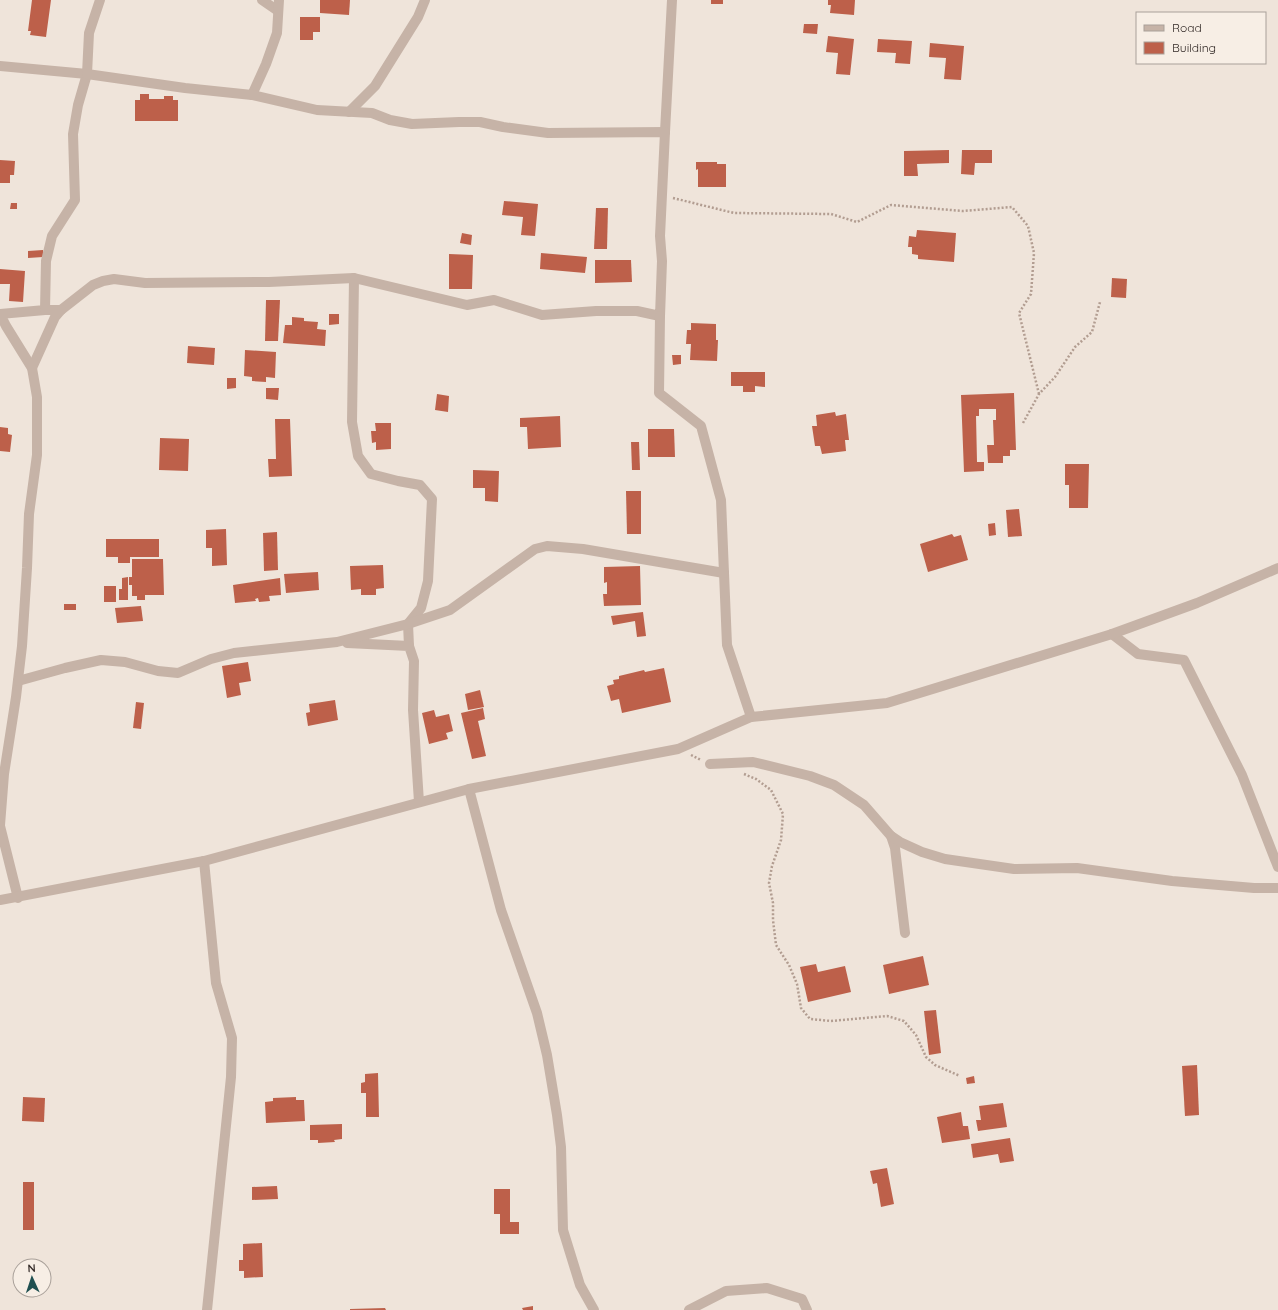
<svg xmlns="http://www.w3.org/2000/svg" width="1278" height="1310" viewBox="0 0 1278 1310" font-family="Quicksand,sans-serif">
<rect width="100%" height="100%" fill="#efe4da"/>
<g fill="#bd604a">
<path d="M 32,0 L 51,0 L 46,37 L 30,35 L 31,31 L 28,31 Z"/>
<path d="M 320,0 L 350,0 L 349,15 L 320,13 Z"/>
<rect x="711" y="0" width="12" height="4"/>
<path d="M 828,0 L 855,0 L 854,15 L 830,13 L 831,5 L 828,5 Z"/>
<path d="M 300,17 L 320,17 L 320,32 L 313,32 L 313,40 L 300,40 Z"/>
<path d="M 804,24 L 818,24 L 817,34 L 803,33 Z"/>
<path d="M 828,36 L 854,39 L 850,75 L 836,74 L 838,53 L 826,52 Z"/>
<path d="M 878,39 L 912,41 L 910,64 L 895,63 L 896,53 L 877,52 Z"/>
<path d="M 930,43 L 964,46 L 961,80 L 944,79 L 946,58 L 929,57 Z"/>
<path d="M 140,94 L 149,94 L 149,99 L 164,99 L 164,96 L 173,96 L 173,100 L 178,100 L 178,121 L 135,121 L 135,100 L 140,100 Z"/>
<path d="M 949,150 L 949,163 L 917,164 L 918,176 L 904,176 L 904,151 Z"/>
<path d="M 962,150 L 992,150 L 992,163 L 975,163 L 974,175 L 961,174 Z"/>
<path d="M 0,160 L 15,161 L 14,175 L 10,175 L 10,183 L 0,183 Z"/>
<path d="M 696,162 L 717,162 L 717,164 L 726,164 L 726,187 L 698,187 L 698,169 L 696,170 Z"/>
<path d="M 504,201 L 538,204 L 535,236 L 521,235 L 523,217 L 502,215 Z"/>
<path d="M 11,203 L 17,203 L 17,209 L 10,209 Z"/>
<path d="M 596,208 L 608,208 L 607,249 L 594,249 Z"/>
<path d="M 917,230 L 956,233 L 954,262 L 918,259 L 918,255 L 912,254 L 912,247 L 908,247 L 909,236 L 916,237 Z"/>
<path d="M 462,233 L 472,235 L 471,245 L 460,243 Z"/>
<path d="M 43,250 L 43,257 L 28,258 L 28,251 Z"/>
<path d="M 541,253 L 587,257 L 585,273 L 540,269 Z"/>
<path d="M 449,254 L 473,255 L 472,289 L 449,289 Z"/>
<path d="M 595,260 L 631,260 L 632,282 L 595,283 Z"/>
<path d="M 0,269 L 25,271 L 23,302 L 9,301 L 10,284 L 0,284 Z"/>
<path d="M 1112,278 L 1127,279 L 1126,298 L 1111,297 Z"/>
<path d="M 266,300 L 280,300 L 278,341 L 265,341 Z"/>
<path d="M 329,314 L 339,314 L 339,324 L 329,325 Z"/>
<path d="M 292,317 L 304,318 L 304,321 L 318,322 L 317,329 L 326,330 L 325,346 L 283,343 L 285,325 L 292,325 Z"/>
<path d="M 691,323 L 716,324 L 716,340 L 718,340 L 717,361 L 690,360 L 691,344 L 686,344 L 687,330 L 691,330 Z"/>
<path d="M 188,346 L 215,348 L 214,365 L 187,363 Z"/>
<path d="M 245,350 L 276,352 L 275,378 L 266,377 L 266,382 L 252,381 L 252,377 L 244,376 Z"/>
<path d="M 672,355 L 681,355 L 681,364 L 673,365 Z"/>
<path d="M 731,372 L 765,372 L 765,387 L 755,386 L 755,392 L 743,392 L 743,386 L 731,386 Z"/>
<path d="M 227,378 L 236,378 L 236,388 L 227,389 Z"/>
<path d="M 266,388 L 279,388 L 278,400 L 266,399 Z"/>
<path d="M 1014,393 L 1016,450 L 1010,450 L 1010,456 L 1003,456 L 1003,463 L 988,463 L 987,445 L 994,445 L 993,420 L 996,420 L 996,409 L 979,409 L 979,416 L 976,416 L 977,462 L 984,462 L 984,471 L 964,472 L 961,395 Z"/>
<path d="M 437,394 L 449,396 L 448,412 L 435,410 Z"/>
<path d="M 835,412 L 836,416 L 846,414 L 849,440 L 845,440 L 846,451 L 822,454 L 820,446 L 815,446 L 812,426 L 817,426 L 816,415 Z"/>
<path d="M 560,416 L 561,447 L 528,449 L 527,427 L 520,427 L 520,418 Z"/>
<path d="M 275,419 L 290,419 L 292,476 L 269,477 L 268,459 L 276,459 Z"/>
<path d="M 375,423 L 391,423 L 391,449 L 376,450 L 376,442 L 372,443 L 371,431 L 376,431 Z"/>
<path d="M 0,427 L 8,428 L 8,434 L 12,435 L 10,452 L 0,451 Z"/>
<path d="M 648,429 L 674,429 L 675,457 L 648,457 Z"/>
<path d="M 160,438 L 189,439 L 188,471 L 159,470 Z"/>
<path d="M 631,442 L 639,442 L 640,470 L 632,470 Z"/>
<path d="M 1065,464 L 1089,464 L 1088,508 L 1069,508 L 1069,485 L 1065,485 Z"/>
<path d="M 473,470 L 499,471 L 498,502 L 485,501 L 485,488 L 473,488 Z"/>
<path d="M 626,491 L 641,491 L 641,534 L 627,534 Z"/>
<path d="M 1019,509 L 1022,536 L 1008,537 L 1006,510 Z"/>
<path d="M 995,523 L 996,535 L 989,536 L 988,524 Z"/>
<path d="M 226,529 L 227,565 L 212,566 L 212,548 L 206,548 L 206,530 Z"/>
<path d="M 277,532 L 278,570 L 264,571 L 263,533 Z"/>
<path d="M 952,534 L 954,537 L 961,535 L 968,560 L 928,572 L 920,544 Z"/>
<path d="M 106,539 L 159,539 L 159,557 L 130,557 L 130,563 L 118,563 L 118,557 L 106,557 Z"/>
<path d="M 132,559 L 163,559 L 164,595 L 145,595 L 145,600 L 137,600 L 137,596 L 132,596 L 132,585 L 129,585 L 129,577 L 132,577 Z"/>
<path d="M 383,565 L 384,588 L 376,589 L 376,595 L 361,595 L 361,589 L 351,590 L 350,566 Z"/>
<path d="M 640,566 L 641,605 L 604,606 L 603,594 L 607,594 L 607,582 L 604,583 L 604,567 Z"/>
<path d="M 318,572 L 319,590 L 286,593 L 284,574 Z"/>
<path d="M 128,577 L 128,600 L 119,600 L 119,589 L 122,589 L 122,578 Z"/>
<path d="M 280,578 L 281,595 L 269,596 L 270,601 L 259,602 L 258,598 L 255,599 L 256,601 L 235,603 L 233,585 Z"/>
<rect x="104" y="586" width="12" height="16"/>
<rect x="64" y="604" width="12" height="6"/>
<path d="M 141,606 L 143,621 L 117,623 L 115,608 Z"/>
<path d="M 643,612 L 646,636 L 637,637 L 635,621 L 613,625 L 611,616 Z"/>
<path d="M 248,662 L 251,681 L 239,683 L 241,695 L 227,698 L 222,666 Z"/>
<path d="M 664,668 L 671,702 L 622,713 L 619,699 L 611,701 L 607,686 L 614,684 L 613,680 L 619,679 L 619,676 L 644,670 L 645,672 Z"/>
<path d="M 480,690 L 484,707 L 468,710 L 465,694 Z"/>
<path d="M 335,700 L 338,720 L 308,726 L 306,713 L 310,712 L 309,704 Z"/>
<path d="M 136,702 L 144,703 L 141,729 L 133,728 Z"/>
<path d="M 483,708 L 485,719 L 478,721 L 486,756 L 472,759 L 461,713 Z"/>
<path d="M 434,710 L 436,717 L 449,714 L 453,731 L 446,733 L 448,739 L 429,744 L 422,713 Z"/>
<path d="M 923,956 L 929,985 L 889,994 L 883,965 Z"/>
<path d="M 816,964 L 818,972 L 845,966 L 851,992 L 808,1002 L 800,967 Z"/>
<path d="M 936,1010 L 941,1053 L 929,1055 L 924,1011 Z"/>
<path d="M 1197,1065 L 1199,1115 L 1185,1116 L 1182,1066 Z"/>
<path d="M 378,1073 L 379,1117 L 366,1117 L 366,1093 L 361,1093 L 361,1083 L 365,1082 L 365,1074 Z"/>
<path d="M 974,1076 L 975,1083 L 967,1084 L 966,1078 Z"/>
<path d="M 23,1097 L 45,1098 L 44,1122 L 22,1121 Z"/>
<path d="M 296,1097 L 296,1100 L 304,1100 L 305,1121 L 266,1123 L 265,1102 L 273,1101 L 273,1098 Z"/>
<path d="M 1003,1103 L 1007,1127 L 978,1131 L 976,1120 L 981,1120 L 979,1106 Z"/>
<path d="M 961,1112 L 963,1126 L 968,1126 L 970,1139 L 942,1143 L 937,1117 Z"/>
<path d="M 342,1124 L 342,1139 L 334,1140 L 335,1142 L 318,1143 L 318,1140 L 310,1140 L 310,1125 Z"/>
<path d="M 1010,1138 L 1014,1161 L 1000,1163 L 998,1154 L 973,1158 L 971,1144 Z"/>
<path d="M 887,1168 L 894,1204 L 881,1207 L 877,1183 L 873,1184 L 870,1171 Z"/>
<rect x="23" y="1182" width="11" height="48"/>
<path d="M 277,1186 L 278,1199 L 252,1200 L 252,1187 Z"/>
<path d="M 494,1189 L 510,1189 L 510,1222 L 519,1222 L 519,1234 L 500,1234 L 500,1214 L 494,1214 Z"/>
<path d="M 262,1243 L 263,1277 L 244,1278 L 244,1271 L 239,1271 L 239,1260 L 243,1260 L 243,1244 Z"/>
<path d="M 533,1306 L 533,1310 L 523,1310 L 522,1308 Z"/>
<path d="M 385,1308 L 386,1310 L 350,1310 L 350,1309 Z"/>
</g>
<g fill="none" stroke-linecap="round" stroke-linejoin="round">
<g stroke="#b29d91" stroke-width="2.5" stroke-dasharray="2 2" stroke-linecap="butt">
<path d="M 673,198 L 734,213 L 831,214 L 857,222 L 891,205 L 963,211 L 1012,207 L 1028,226 L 1034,253 L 1031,294 L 1019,313 L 1039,394"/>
<path d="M 1023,423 L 1039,394 L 1055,377 L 1075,347 L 1092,332 L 1100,302"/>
<path d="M 691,755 L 701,760"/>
<path d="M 744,774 L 756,779 L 771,790 L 783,814 L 781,840 L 772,866 L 769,883 L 773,903 L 773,920 L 776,945 L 789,965 L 797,984 L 801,1008 L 810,1019 L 831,1021 L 887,1016 L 904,1021 L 916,1035 L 926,1057 L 935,1065 L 960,1076"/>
</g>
<g stroke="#c6b3a7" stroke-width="10">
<path d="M 262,0 L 278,11"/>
<path d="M 0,66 L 87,74 L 78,105 L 73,134 L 75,200 L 52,236 L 46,261 L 45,310 L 0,314 L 6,326 L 32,368 L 37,397 L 37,455 L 29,514 L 27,568 L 22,646 L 16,697 L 4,774 L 0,825"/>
<path d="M 252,95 L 266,64 L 277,33 L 279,0"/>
<path d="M 349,112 L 375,86 L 418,17 L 425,0"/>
<path d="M 665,132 L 672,0"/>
<path d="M 354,278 L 352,422 L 358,456 L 371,474 L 398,481 L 420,485 L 432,499 L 428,581 L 421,608 L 408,624 L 409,646"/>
<path d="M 61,310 L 93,285 L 103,281 L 114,279 L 145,283 L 269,282 L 354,278 L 467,305 L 494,300 L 542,315 L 596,311 L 637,311 L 660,316 L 662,261 L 660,236 L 665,132 L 548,133 L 503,127 L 480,122 L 459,122 L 412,124 L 390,120 L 372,113 L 317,110 L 252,95 L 185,88 L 87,74 L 89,33 L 100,0"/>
<path d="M 32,368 L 55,317 L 61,310 L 45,310"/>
<path d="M 724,573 L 727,645 L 751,717"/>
<path d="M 1112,634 L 1138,654 L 1184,660 L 1242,775 L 1278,867"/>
<path d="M 347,643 L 409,646 L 414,661 L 413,710 L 419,802"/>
<path d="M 18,681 L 65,668 L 101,660 L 125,662 L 158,671 L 178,673 L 211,659 L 234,653 L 337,642 L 408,624 L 450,610 L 535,549 L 547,546 L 583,549 L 724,573 L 721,500 L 701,426 L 659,393 L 660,316"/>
<path d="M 710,764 L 753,762 L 810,776 L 834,785 L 864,805 L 891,836 L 895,848 L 905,933"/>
<path d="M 469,789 L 501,910 L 537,1013 L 547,1055 L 557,1115 L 561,1147 L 563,1230 L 580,1285 L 594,1310"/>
<path d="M 0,826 L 18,898"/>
<path d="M 891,836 L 900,842 L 922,852 L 945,859 L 1014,869 L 1077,868 L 1172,881 L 1254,888 L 1278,888"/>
<path d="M 204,861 L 216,983 L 232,1038 L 231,1077 L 207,1310"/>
<path d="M 0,900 L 204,861 L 469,789 L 678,749 L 751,717 L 887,703 L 1112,634 L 1197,603 L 1278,568"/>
<path d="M 689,1310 L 726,1291 L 767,1288 L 802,1299 L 807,1310"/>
</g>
</g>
<rect x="1136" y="12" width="130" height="52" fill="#f7eee5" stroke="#a9a099"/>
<rect x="1144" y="25" width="20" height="6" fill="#c6b3a7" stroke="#a9a099"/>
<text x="1172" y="32" font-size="12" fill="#332a27">Road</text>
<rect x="1144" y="42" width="20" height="12" fill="#bd604a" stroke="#a9a099"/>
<text x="1172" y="52" font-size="12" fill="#332a27">Building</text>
<g transform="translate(32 1278) rotate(357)"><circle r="19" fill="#f7eee5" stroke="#a9a099"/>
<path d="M0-3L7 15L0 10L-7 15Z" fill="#205051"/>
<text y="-6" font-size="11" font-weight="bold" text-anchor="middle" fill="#332a27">N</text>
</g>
</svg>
